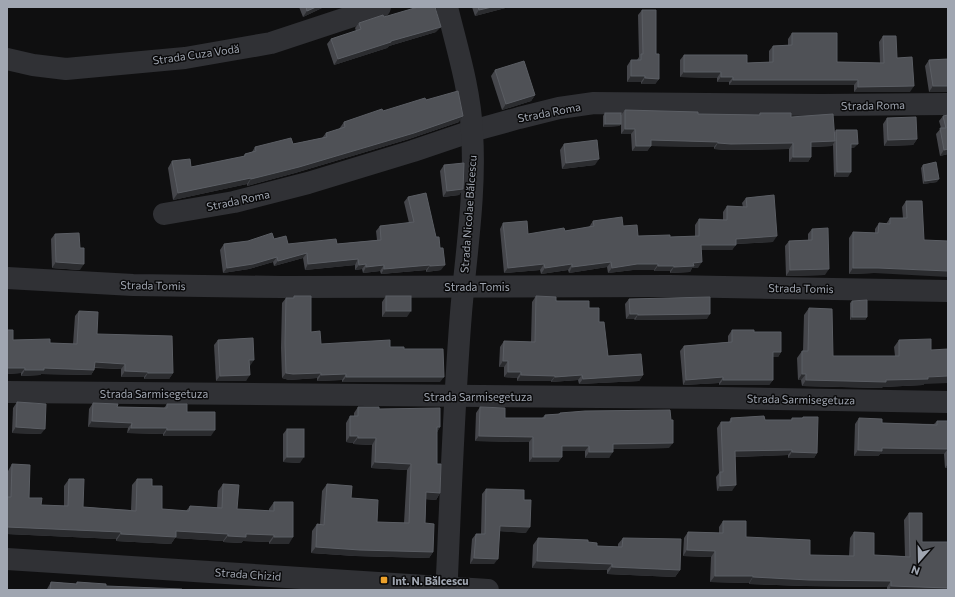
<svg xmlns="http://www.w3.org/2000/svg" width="955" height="597" viewBox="0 0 955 597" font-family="Commissioner,sans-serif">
<rect width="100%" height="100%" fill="#0f0f10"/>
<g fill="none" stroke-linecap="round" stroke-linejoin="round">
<g stroke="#303135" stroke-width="22">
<path d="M 7,59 L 33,65 L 66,69 L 185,58 L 271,43 L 380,7"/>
<path d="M 164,214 L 234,202 L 308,183 L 413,151 L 472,131 L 519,118 L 559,108 L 594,103 L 821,105 L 948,104"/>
<path d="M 7,278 L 133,285 L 282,287 L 670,286 L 948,291"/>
<path d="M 7,392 L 720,398 L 948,402"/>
<path d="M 7,559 L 488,590"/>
<path d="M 445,590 L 447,576 C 451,488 454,400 461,313 C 466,253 476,192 472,132 C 470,89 457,48 447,7"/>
</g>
</g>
<g fill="#45464b">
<path d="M 299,7 L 324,7 L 303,17 Z"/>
<path d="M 472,7 L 509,7 L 475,16 Z"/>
<path d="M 642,10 L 656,54 L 659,79 L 655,84 L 641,84 L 641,82 L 627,82 L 627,66 L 631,60 L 637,60 L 639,57 L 638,15 Z"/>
<path d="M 384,17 L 436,32 L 389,46 L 387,48 L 334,65 L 327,44 L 331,39 L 356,31 L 355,28 L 359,23 Z"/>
<path d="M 792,33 L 837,62 L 880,63 L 879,42 L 883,36 L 897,58 L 910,92 L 854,92 L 854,85 L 729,85 L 729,82 L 717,82 L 717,78 L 680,77 L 680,60 L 684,55 L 747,63 L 769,62 L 769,51 L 773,46 L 788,45 L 788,39 Z"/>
<path d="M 948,59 L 948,92 L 929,92 L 925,66 L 929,60 Z"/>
<path d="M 495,70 L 535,95 L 531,101 L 502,110 L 491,76 Z"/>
<path d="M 426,100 L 459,122 L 409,139 L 295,173 L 247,186 L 247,184 L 173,200 L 168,168 L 172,161 L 191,167 L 243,157 L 245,154 L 252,152 L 255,147 L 293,144 L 322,138 L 326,133 L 339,129 L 344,122 Z"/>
<path d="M 625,110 L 698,114 L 759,115 L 760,113 L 791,117 L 835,132 L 836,130 L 854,148 L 851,148 L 848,177 L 834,177 L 833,144 L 832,146 L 811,147 L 811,157 L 808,162 L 789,162 L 789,149 L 727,150 L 714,149 L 714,147 L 651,146 L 647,151 L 632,151 L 631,134 L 621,134 L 621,124 L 619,126 L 603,127 L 603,116 L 605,113 L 621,115 Z"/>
<path d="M 948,115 L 948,154 L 940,156 L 936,134 L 941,128 L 939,121 L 943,116 Z"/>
<path d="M 887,118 L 917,139 L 913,145 L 884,146 L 883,124 Z"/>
<path d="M 564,144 L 595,165 L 562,169 L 560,150 Z"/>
<path d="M 444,165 L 463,189 L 459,195 L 443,197 L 440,171 Z"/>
<path d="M 923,165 L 937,182 L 923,184 L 921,168 Z"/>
<path d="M 408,197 L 441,270 L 426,272 L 426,270 L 381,274 L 380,271 L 363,273 L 362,269 L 355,270 L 355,265 L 305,270 L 303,258 L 274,266 L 273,262 L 249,269 L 223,273 L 220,250 L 224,244 L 274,239 L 288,244 L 337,244 L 377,240 L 376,231 L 380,226 L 409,223 L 404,202 Z"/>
<path d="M 746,198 L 773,242 L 736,244 L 732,250 L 701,250 L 698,268 L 692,268 L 690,272 L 670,273 L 670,271 L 654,271 L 654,270 L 633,270 L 608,273 L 607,267 L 569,273 L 568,270 L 541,274 L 540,270 L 504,273 L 500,229 L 503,223 L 528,234 L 565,231 L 589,227 L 593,221 L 623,226 L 638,236 L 670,237 L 695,236 L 695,225 L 699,219 L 723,220 L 723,212 L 727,206 L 743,207 L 742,203 Z"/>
<path d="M 906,201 L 922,201 L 874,273 L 849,274 L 849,238 L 853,232 L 875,233 L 875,229 L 879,223 L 886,224 L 890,218 L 903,218 L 902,207 Z"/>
<path d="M 812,229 L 825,275 L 786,276 L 785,246 L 789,241 L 808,240 L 808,234 Z"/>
<path d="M 55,234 L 80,270 L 52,268 L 51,239 Z"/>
<path d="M 294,296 L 311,332 L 321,344 L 390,347 L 404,349 L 440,382 L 342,382 L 342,380 L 317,381 L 317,378 L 289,380 L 282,378 L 281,348 L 282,303 L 286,298 L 293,298 Z"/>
<path d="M 386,296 L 407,317 L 382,317 L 382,302 Z"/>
<path d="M 536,296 L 589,308 L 599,322 L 608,356 L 643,375 L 639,381 L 579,384 L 578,380 L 551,382 L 551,381 L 517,381 L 517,378 L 504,377 L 504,367 L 499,367 L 500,347 L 504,341 L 531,342 L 532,302 Z"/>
<path d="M 629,299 L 707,319 L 635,320 L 634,319 L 626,319 L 625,304 Z"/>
<path d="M 852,301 L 867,317 L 865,320 L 850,320 L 850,303 Z"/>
<path d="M 809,308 L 833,356 L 895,356 L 894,347 L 899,340 L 924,384 L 923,385 L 883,387 L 881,388 L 802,386 L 801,380 L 798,380 L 797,358 L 802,351 L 803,351 L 804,315 Z"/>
<path d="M 79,311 L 97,334 L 173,373 L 169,379 L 144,379 L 144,377 L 121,377 L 121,369 L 94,368 L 94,370 L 91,375 L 41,374 L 40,375 L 21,376 L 21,373 L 7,374 L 7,330 L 13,340 L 50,343 L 73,344 L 75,316 Z"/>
<path d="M 732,330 L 754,332 L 781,352 L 778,357 L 773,357 L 773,380 L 769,385 L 719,385 L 719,383 L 683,385 L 680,351 L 684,346 L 728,342 L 728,336 Z"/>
<path d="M 218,340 L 250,366 L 246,381 L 216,381 L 214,345 Z"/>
<path d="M 17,402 L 41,434 L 12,433 L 13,408 Z"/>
<path d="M 93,403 L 117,407 L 164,408 L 167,404 L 187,412 L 211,436 L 163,436 L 163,434 L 127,433 L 128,428 L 88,427 L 89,409 Z"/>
<path d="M 358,407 L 379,409 L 440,427 L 437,432 L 437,464 L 440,493 L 436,500 L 426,499 L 425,523 L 433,552 L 429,558 L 355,556 L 311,553 L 312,531 L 317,524 L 320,524 L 322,491 L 327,484 L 351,498 L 377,522 L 404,523 L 407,470 L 371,468 L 372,445 L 353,444 L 353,443 L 346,442 L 346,423 L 350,416 L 354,416 L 354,413 Z"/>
<path d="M 480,407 L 505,418 L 542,418 L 545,415 L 558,414 L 560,413 L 669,448 L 613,449 L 609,458 L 585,458 L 585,451 L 562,451 L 562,457 L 558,462 L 529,462 L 529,442 L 475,441 L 476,413 Z"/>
<path d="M 803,417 L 817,453 L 814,458 L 788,458 L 788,455 L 735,457 L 732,491 L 717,491 L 716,477 L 719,473 L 717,428 L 721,422 L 729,422 L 731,418 L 765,420 L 791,420 L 792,418 L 802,418 Z"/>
<path d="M 859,418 L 882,423 L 934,424 L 937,421 L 948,421 L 948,468 L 945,468 L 944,454 L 880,454 L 878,456 L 854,456 L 855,424 Z"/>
<path d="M 287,429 L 300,463 L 283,462 L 283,434 Z"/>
<path d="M 12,464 L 29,498 L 41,505 L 64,506 L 64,486 L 69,479 L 83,507 L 131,510 L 132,485 L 137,479 L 152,486 L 162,509 L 186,511 L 190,506 L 217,508 L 218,491 L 223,484 L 237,509 L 269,511 L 269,509 L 274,502 L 289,544 L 269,544 L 269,542 L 243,541 L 241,543 L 223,542 L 223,541 L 175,538 L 171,544 L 116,541 L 116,539 L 7,534 L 8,471 Z"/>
<path d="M 486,489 L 526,533 L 500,531 L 494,564 L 470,564 L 472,539 L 476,534 L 481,534 L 482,494 Z"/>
<path d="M 909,513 L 922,542 L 948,588 L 946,590 L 887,590 L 887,587 L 805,586 L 749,584 L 749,583 L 710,582 L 711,557 L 683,556 L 684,538 L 688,532 L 719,533 L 719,527 L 723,521 L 746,537 L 810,555 L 849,556 L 850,538 L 854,532 L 874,555 L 905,556 L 904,520 Z"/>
<path d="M 538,538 L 588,542 L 597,546 L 618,547 L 618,544 L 623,538 L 680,570 L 675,577 L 607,574 L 607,570 L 532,568 L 533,545 Z"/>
<path d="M 51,582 L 76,584 L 77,582 L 106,586 L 182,590 L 46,590 L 47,589 Z"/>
</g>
<g fill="#2b2c2f">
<path d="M 316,7 L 324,7 L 303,17 L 307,11 Z"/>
<path d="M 492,7 L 509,7 L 475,16 L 479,10 Z"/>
<path d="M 441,27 L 436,32 L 389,46 L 387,48 L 334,65 L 338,59 L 391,41 Z"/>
<path d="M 684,72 L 721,72 L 717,78 L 680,77 Z"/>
<path d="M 631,76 L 645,76 L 641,82 L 627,82 Z"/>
<path d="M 721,77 L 733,77 L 729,82 L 717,82 Z"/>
<path d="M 645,78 L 659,79 L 655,84 L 641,84 Z"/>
<path d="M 733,80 L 858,80 L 854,85 L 729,85 Z"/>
<path d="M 914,86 L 910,92 L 854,92 L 858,87 Z"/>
<path d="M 933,86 L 948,86 L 948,92 L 929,92 Z"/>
<path d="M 535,95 L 531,101 L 502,110 L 506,104 Z"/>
<path d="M 463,116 L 459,122 L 409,139 L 295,173 L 247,186 L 251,179 Z"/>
<path d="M 605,124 L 621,124 L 619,126 L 603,127 Z"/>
<path d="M 625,129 L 635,129 L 631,134 L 621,134 Z"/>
<path d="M 917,139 L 913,145 L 884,146 L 888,140 Z"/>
<path d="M 651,140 L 718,142 L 714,147 L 647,146 Z"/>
<path d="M 835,141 L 832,146 L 808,147 L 811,142 Z"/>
<path d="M 718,143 L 793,143 L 789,149 L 727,150 L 714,149 Z"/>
<path d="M 851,144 L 858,144 L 854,148 L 848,148 Z"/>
<path d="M 636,146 L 651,146 L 647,151 L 632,151 Z"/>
<path d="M 948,149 L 948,154 L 940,156 L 944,150 Z"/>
<path d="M 793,157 L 811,157 L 808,162 L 789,162 Z"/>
<path d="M 599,159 L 595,165 L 562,169 L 566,163 Z"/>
<path d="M 837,172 L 851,172 L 848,177 L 834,177 Z"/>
<path d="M 251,178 L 247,184 L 173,200 L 178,193 Z"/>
<path d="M 939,179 L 937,182 L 923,184 L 925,181 Z"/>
<path d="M 463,189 L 459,195 L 443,197 L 447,191 Z"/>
<path d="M 777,236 L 773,242 L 732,244 L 736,239 Z"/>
<path d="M 701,245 L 736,245 L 732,250 L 697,250 Z"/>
<path d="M 307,253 L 303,258 L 274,266 L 278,261 Z"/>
<path d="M 277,257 L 273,262 L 249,269 L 223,273 L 227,268 Z"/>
<path d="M 358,259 L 355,265 L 305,270 L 308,264 Z"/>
<path d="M 56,262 L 84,264 L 80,270 L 52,268 Z"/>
<path d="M 611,262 L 607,267 L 569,273 L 572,267 Z"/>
<path d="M 702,262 L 698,268 L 692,268 L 690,272 L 670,273 L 674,267 L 693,263 Z"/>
<path d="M 366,264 L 362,269 L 355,270 L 359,265 Z"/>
<path d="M 544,264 L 540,270 L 504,273 L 508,268 Z"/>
<path d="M 572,264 L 568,270 L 541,274 L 545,268 Z"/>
<path d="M 637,264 L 658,264 L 654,270 L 633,270 L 608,273 L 612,268 Z"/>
<path d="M 384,265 L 380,271 L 363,273 L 366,267 Z"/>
<path d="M 430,265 L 426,270 L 381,274 L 384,269 Z"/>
<path d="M 445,265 L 441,270 L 426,272 L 430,266 Z"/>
<path d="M 658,266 L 674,266 L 670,271 L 654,271 Z"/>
<path d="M 853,268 L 878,268 L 948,271 L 948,277 L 874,273 L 849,274 Z"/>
<path d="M 829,269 L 825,275 L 786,276 L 790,270 Z"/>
<path d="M 386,311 L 411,311 L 407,317 L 382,317 Z"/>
<path d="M 630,314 L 638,314 L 634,319 L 626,319 Z"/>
<path d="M 710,314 L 707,319 L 635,320 L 638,315 Z"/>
<path d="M 852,317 L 867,317 L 865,320 L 850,320 Z"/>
<path d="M 773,352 L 781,352 L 778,357 L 769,357 Z"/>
<path d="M 249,360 L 254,360 L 250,366 L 245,366 Z"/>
<path d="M 503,361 L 508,361 L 504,367 L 499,367 Z"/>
<path d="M 95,362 L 125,364 L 121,369 L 91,367 Z"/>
<path d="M 7,368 L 25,368 L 21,373 L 7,374 Z"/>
<path d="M 44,368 L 94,370 L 91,375 L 41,374 L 40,375 L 21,376 L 25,370 Z"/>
<path d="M 125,371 L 148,372 L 144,377 L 121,377 Z"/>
<path d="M 508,372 L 521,372 L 517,378 L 504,377 Z"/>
<path d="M 148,373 L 173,373 L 169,379 L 144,379 Z"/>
<path d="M 286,373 L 321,373 L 317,378 L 289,380 L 282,378 Z"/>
<path d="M 346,374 L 342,380 L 317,381 L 321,375 Z"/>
<path d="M 802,374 L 806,374 L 801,380 L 798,380 Z"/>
<path d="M 250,375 L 246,381 L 216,381 L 220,376 Z"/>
<path d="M 521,375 L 555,376 L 551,381 L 517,381 Z"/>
<path d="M 582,375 L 578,380 L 551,382 L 555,377 Z"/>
<path d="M 643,375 L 639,381 L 579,384 L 583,379 Z"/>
<path d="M 948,376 L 948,383 L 924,384 L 923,385 L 883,387 L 881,388 L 802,386 L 806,380 L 886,380 Z"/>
<path d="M 346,377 L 444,377 L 440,382 L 342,382 Z"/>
<path d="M 723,377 L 719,383 L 683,385 L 686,380 Z"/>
<path d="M 723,380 L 773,380 L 769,385 L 719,385 Z"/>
<path d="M 92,421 L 132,423 L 128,428 L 88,427 Z"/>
<path d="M 16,427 L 45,429 L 41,434 L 12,433 Z"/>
<path d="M 437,427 L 440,427 L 436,434 Z"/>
<path d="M 131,428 L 167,428 L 163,434 L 127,433 Z"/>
<path d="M 167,430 L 215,430 L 211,436 L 163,436 Z"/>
<path d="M 350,436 L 358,436 L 353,443 L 346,442 Z"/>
<path d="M 479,436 L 533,437 L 529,442 L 475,441 Z"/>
<path d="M 358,438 L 376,438 L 372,445 L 353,444 Z"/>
<path d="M 673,443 L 669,448 L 609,449 L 613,444 Z"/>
<path d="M 562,446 L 589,446 L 585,451 L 558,451 Z"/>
<path d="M 882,448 L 948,449 L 944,454 L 880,454 L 878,456 L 854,456 L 858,450 Z"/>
<path d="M 792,450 L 788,455 L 731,457 L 735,451 Z"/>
<path d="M 589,452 L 613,452 L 609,458 L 585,458 Z"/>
<path d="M 792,452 L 817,453 L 814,458 L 788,458 Z"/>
<path d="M 287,457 L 304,457 L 300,463 L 283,462 Z"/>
<path d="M 533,457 L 562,457 L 558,462 L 529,462 Z"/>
<path d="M 375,462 L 411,464 L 407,470 L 371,468 Z"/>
<path d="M 948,464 L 948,468 L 945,468 Z"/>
<path d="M 736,485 L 732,491 L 717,491 L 720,486 Z"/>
<path d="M 426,492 L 440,493 L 436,500 L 421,499 Z"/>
<path d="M 500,526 L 530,527 L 526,533 L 497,531 Z"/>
<path d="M 7,527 L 121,532 L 116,539 L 7,534 Z"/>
<path d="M 176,531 L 228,534 L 223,541 L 175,538 L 171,544 L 116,541 L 121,534 Z"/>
<path d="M 246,534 L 274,535 L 269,542 L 243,541 L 241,543 L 223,542 L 228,536 Z"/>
<path d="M 274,537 L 293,537 L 289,544 L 269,544 Z"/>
<path d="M 316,547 L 433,552 L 429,558 L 355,556 L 311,553 Z"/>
<path d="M 687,550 L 715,551 L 711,557 L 683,556 Z"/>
<path d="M 474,558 L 498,559 L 494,564 L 470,564 Z"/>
<path d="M 537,561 L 612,564 L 607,570 L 532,568 Z"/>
<path d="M 612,567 L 680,570 L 675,577 L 607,574 Z"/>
<path d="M 715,576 L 753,576 L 749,583 L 710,582 Z"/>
<path d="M 753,577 L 891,581 L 887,587 L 805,586 L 749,584 Z"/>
<path d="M 891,586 L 948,588 L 946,590 L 889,590 Z"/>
</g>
<g fill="#4f5156" stroke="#5b5e64">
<path d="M 306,7 L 316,7 L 307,11 Z"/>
<path d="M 418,7 L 435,7 L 441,27 L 391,41 L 391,42 L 338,59 L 331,39 L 361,29 L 359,23 L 383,15 L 384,17 Z"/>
<path d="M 478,7 L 492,7 L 479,10 Z"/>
<path d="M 642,10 L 656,10 L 656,54 L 659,54 L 659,79 L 645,78 L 645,76 L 631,76 L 631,60 L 641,60 L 641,54 L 643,54 Z"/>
<path d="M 792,33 L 837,33 L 837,62 L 884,63 L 883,36 L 896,36 L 897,58 L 912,57 L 914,86 L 858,87 L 858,80 L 733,80 L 733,77 L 721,77 L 721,72 L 684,72 L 684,55 L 747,55 L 747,63 L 773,62 L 773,46 L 792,45 Z"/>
<path d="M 948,59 L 948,86 L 933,86 L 929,60 Z"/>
<path d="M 524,61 L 535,95 L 506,104 L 495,70 Z"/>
<path d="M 458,91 L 463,116 L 414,133 L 299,167 L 251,179 L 251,178 L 178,193 L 172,161 L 190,159 L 191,167 L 245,156 L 245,154 L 256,151 L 255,147 L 291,138 L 293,144 L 327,137 L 326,133 L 345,127 L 344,122 L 382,109 L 383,111 L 425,98 L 426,100 Z"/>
<path d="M 625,110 L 698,112 L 698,114 L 760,115 L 760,113 L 791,113 L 791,117 L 833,114 L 835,141 L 811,142 L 811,157 L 793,157 L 793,143 L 731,144 L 718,143 L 718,142 L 651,140 L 651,146 L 636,146 L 635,129 L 625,129 Z"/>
<rect x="605" y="113" width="16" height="11"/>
<path d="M 948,115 L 948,149 L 944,150 L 940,128 L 946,128 L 943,116 Z"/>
<path d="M 916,117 L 917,139 L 888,140 L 887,118 Z"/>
<path d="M 836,130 L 857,130 L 858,144 L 851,144 L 851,172 L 837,172 Z"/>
<path d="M 597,140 L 599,159 L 566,163 L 564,144 Z"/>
<path d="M 936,162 L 939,179 L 925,181 L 923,165 Z"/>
<path d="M 464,163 L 463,189 L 447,191 L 444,165 Z"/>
<path d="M 426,193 L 436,237 L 439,237 L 440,248 L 443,248 L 445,265 L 430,266 L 430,265 L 384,269 L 384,265 L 366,267 L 366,264 L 359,265 L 358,259 L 308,264 L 307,253 L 278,261 L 277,257 L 253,264 L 227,268 L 224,244 L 248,241 L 272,233 L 274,239 L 286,236 L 288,244 L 336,239 L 337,244 L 381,240 L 380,226 L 414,222 L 408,197 Z"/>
<path d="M 774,195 L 777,236 L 736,239 L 736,245 L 701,245 L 702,262 L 693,263 L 694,266 L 674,267 L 674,266 L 658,266 L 658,264 L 637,264 L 612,268 L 611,262 L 572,267 L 572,264 L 545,268 L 544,264 L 508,268 L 503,223 L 527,221 L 528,234 L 564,228 L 565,231 L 594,226 L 593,221 L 622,217 L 623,226 L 637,225 L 638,236 L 670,235 L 670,237 L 699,236 L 699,219 L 727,220 L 727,206 L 747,207 L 746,198 Z"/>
<path d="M 906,201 L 922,201 L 924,240 L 948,241 L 948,271 L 878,268 L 853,268 L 853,232 L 878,233 L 879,223 L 890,224 L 890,218 L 907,218 Z"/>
<path d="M 828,228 L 829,269 L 790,270 L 789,241 L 812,240 L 812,229 Z"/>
<path d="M 79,233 L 80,248 L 84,248 L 84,264 L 56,262 L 55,234 Z"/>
<path d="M 294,296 L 311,296 L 311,332 L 320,331 L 321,344 L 390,340 L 390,347 L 404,347 L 404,349 L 443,349 L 444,377 L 346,377 L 346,374 L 321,375 L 321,373 L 293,374 L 286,373 L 285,343 L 286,298 L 294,298 Z"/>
<rect x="386" y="296" width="25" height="15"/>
<path d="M 536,296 L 556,297 L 556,301 L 589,301 L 589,308 L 599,308 L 599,322 L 604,322 L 608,356 L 641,354 L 643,375 L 583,379 L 582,375 L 555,377 L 555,376 L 521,375 L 521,372 L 508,372 L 508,361 L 503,361 L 504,341 L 535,342 Z"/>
<path d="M 710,297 L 710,314 L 638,315 L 638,314 L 630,314 L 629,299 Z"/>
<path d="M 867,300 L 867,317 L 852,317 L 852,301 Z"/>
<path d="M 809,308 L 832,309 L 833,356 L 899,356 L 899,340 L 931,339 L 931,350 L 948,349 L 948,376 L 928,377 L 928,379 L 886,380 L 886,382 L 806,380 L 806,374 L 802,374 L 802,351 L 808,351 Z"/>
<path d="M 79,311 L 98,312 L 97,334 L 172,336 L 173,373 L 148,373 L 148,372 L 125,371 L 125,364 L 95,362 L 94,370 L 44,368 L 44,370 L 25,370 L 25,368 L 7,368 L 7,330 L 13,330 L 13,340 L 50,339 L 50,343 L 77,344 Z"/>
<path d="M 732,330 L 754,330 L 754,332 L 781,332 L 781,352 L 773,352 L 773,380 L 723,380 L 723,377 L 686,380 L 684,346 L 732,342 Z"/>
<path d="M 253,338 L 254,360 L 249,360 L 250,375 L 220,376 L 218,340 Z"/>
<path d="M 17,402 L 46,404 L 45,429 L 16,427 Z"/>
<path d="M 93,403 L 118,404 L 117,407 L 167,408 L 167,404 L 187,404 L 187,412 L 215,412 L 215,430 L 167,430 L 167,428 L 131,428 L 132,423 L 92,421 Z"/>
<path d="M 358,407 L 379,407 L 379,409 L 440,408 L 440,427 L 437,427 L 437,464 L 441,464 L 440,493 L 426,492 L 425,523 L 434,524 L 433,552 L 360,550 L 316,547 L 317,524 L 324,525 L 327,484 L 352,486 L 351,498 L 378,500 L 377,522 L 409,523 L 411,464 L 375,462 L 376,438 L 358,438 L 358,436 L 350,436 L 350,416 L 358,416 Z"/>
<path d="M 480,407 L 505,408 L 505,418 L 545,418 L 545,415 L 560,414 L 560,413 L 585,411 L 670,410 L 671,420 L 673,420 L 673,443 L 613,444 L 613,452 L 589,452 L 589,446 L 562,446 L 562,457 L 533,457 L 533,437 L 479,436 Z"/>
<path d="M 764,416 L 765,420 L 792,420 L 792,418 L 803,418 L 803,417 L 818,417 L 817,453 L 792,452 L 792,450 L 735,451 L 736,485 L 720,486 L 720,472 L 723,472 L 721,422 L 731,422 L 731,418 Z"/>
<path d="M 859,418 L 882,419 L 882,423 L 937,425 L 937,421 L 948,421 L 948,451 L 948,449 L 882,448 L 882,451 L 858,450 Z"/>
<rect x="287" y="429" width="17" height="28"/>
<path d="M 12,464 L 30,465 L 29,498 L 42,498 L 41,505 L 68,506 L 69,479 L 84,479 L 83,507 L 136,511 L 137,479 L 152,479 L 152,486 L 162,486 L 162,509 L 189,511 L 190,506 L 222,508 L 223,484 L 239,485 L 237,509 L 274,511 L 274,502 L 293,502 L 293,537 L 274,537 L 274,535 L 246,534 L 246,537 L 228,536 L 228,534 L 176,531 L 176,537 L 121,534 L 121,532 L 7,527 L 7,497 L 11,497 Z"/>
<path d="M 486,489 L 524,490 L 524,500 L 531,500 L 530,527 L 500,526 L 498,559 L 474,558 L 476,534 L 485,534 Z"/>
<path d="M 909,513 L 922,513 L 922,542 L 948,542 L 948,588 L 891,586 L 891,581 L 809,580 L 753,577 L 753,576 L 715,576 L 715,551 L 687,550 L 688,532 L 723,533 L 723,521 L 746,521 L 746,537 L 810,540 L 810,555 L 854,556 L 854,532 L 874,533 L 874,555 L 910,557 Z"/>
<path d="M 538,538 L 588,540 L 588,542 L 597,543 L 597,546 L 622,547 L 623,538 L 681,539 L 680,570 L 612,567 L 612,564 L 537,561 Z"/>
<path d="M 51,582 L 77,584 L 77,582 L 106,584 L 106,586 L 182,589 L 182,590 L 50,590 Z"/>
</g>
<rect fill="#eca12b" stroke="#0a0a0b" stroke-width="1.5" x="380" y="576" width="8" height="8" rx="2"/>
<g text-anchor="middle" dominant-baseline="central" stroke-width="3" stroke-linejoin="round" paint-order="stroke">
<g font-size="11" fill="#a0a6b1" stroke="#0a0a0b">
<text transform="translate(196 54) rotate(-8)">Strada Cuza Vodă</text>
<text transform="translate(873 105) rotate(-1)">Strada Roma</text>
<text transform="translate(549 112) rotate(-11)">Strada Roma</text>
<text transform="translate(238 200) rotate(-12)">Strada Roma</text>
<text transform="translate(468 214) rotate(-86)">Strada Nicolae Bălcescu</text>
<text transform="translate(153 285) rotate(1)">Strada Tomis</text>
<text x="477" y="286">Strada Tomis</text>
<text transform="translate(801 288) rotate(1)">Strada Tomis</text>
<text x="154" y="393">Strada Sarmisegetuza</text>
<text x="478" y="396">Strada Sarmisegetuza</text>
<text transform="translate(801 399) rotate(1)">Strada Sarmisegetuza</text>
<text transform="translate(248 574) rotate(4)">Strada Chizid</text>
</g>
<g font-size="11" font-weight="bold" fill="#a0a6b1" stroke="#0a0a0b" text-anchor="start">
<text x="392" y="580">Int. N. Bălcescu</text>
</g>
</g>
<rect width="955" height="597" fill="none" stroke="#a0a6b1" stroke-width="16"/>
<g transform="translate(919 561) rotate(200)" stroke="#0a0a0b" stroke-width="3" paint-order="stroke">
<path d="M0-3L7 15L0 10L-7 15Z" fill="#a0a6b1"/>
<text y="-6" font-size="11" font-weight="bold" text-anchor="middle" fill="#a0a6b1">N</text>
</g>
</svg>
